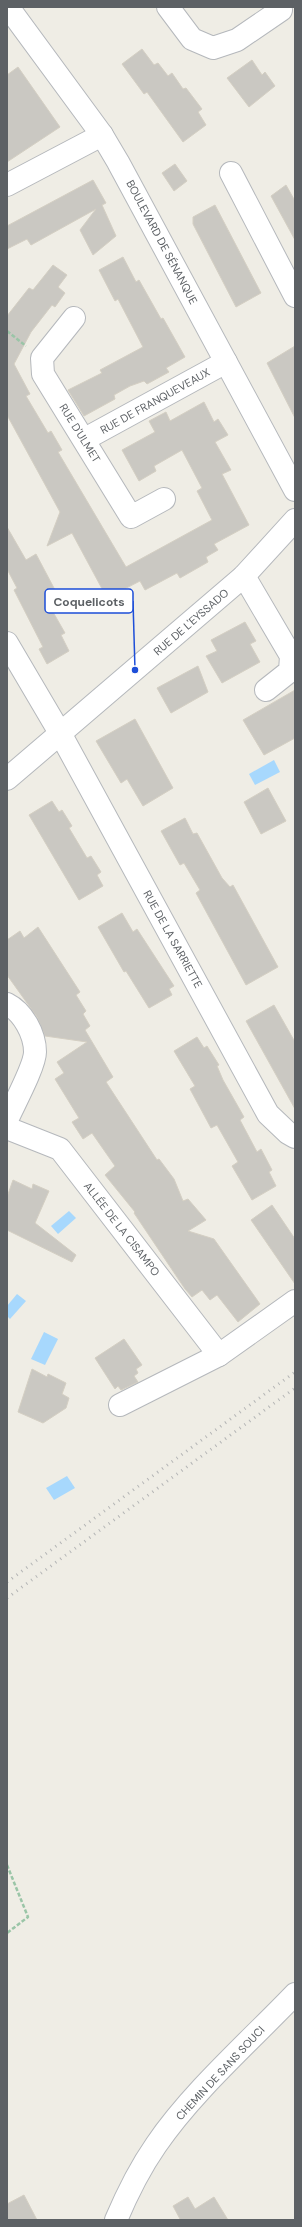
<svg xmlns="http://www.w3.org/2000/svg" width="302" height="2227" viewBox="0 0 302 2227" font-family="'DM Sans',sans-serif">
<rect width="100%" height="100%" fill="#efede5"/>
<g fill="#a7d8fd">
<path d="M 274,760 L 280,772 L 255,785 L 249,774 Z"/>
<path d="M 69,1211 L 76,1218 L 58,1234 L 51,1226 Z"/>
<path d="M 17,1294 L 26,1301 L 10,1319 L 7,1316 L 7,1306 Z"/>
<path d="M 44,1332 L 58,1339 L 45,1365 L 31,1359 Z"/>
<path d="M 67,1476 L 75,1488 L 54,1500 L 46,1488 Z"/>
</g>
<g fill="#cac8c2" stroke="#d4cfc3">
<path d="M 142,49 L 154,65 L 158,63 L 168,76 L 172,73 L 183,89 L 186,88 L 202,109 L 198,112 L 206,125 L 183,142 L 147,92 L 144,94 L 122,64 Z"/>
<path d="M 252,60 L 262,75 L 265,72 L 275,86 L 249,107 L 227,78 Z"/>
<path d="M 18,67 L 60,127 L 7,162 L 7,75 Z"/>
<path d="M 175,164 L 187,181 L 174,191 L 162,173 Z"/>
<path d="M 93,180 L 106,203 L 102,205 L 116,236 L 93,255 L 80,230 L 96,209 L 31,245 L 27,239 L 7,249 L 7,226 Z"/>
<path d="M 286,185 L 295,201 L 295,240 L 271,196 Z"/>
<path d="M 215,205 L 261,293 L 236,307 L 193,224 L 193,217 Z"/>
<path d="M 123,257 L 136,282 L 139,280 L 161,319 L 163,318 L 185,357 L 166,368 L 169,372 L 147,384 L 144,381 L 130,386 L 114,395 L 115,399 L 84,416 L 68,390 L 102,373 L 100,370 L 143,347 L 118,299 L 115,301 L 99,270 Z"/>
<path d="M 53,265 L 67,275 L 58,287 L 65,293 L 55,307 L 52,305 L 31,332 L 14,364 L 30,394 L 26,396 L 48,433 L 51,431 L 62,450 L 58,452 L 126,567 L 212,520 L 197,491 L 202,488 L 182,450 L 154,466 L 156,471 L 139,481 L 122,450 L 155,432 L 149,421 L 166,412 L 170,421 L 204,402 L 214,422 L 218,419 L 228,435 L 215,442 L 231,470 L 222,474 L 249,525 L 214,544 L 218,550 L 206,557 L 208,562 L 180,578 L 177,573 L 145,590 L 140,581 L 107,598 L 72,533 L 47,546 L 60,512 L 7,415 L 7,316 L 29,288 L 33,290 Z"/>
<path d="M 295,346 L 295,418 L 267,363 Z"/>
<path d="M 7,527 L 26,560 L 36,554 L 64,607 L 53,612 L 65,633 L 61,635 L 69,651 L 47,664 L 39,649 L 43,647 L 14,590 L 17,588 L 7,569 Z"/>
<path d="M 245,622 L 256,641 L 250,644 L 260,662 L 222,683 L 206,656 L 217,651 L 211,640 Z"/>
<path d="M 198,666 L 208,692 L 171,713 L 157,688 Z"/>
<path d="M 295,690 L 295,738 L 264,755 L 243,720 Z"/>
<path d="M 135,719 L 173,788 L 143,806 L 127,779 L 121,783 L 96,741 Z"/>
<path d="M 268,788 L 286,821 L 261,834 L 244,802 Z"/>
<path d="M 52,801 L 59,812 L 62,810 L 72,826 L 69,828 L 87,858 L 91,856 L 101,872 L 97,875 L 103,886 L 79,900 L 29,815 Z"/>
<path d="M 185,818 L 193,834 L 197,833 L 222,878 L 230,887 L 233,885 L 278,967 L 246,985 L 196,893 L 200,890 L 184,863 L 180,865 L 161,831 Z"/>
<path d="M 122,913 L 133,932 L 137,929 L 174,986 L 169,989 L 172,995 L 149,1008 L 126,971 L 124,972 L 98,927 Z"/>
<path d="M 38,927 L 80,992 L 76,995 L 86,1011 L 83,1014 L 90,1026 L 85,1030 L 113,1077 L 106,1082 L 157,1160 L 159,1159 L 174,1179 L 183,1201 L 188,1199 L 206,1220 L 188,1231 L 214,1239 L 260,1304 L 238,1322 L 217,1295 L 210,1300 L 202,1290 L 192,1297 L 185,1289 L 134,1213 L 135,1212 L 105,1175 L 115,1166 L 92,1133 L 83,1139 L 72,1122 L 79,1118 L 55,1079 L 64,1073 L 57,1062 L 87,1042 L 45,1036 L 37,1017 L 7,975 L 7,940 L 20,931 L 24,938 Z"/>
<path d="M 274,1005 L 295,1042 L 295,1109 L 246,1021 Z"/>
<path d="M 197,1037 L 204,1048 L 207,1046 L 219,1065 L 217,1066 L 223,1080 L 244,1117 L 240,1120 L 257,1152 L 261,1149 L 272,1170 L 269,1172 L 276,1186 L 252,1200 L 232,1166 L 238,1162 L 217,1125 L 211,1128 L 190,1089 L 195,1086 L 174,1051 Z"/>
<path d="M 13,1180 L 32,1189 L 33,1184 L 49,1191 L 35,1223 L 76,1255 L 72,1262 L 7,1230 L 7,1197 Z"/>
<path d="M 272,1205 L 295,1239 L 295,1284 L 251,1220 Z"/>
<path d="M 124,1339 L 142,1365 L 136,1369 L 138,1373 L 134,1376 L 138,1382 L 121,1390 L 118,1386 L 115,1389 L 95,1358 Z"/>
<path d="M 32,1369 L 47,1377 L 48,1374 L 66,1383 L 62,1394 L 69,1398 L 66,1408 L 43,1423 L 18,1412 Z"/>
<path d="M 24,2195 L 37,2220 L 7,2220 L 7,2204 Z"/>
<path d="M 188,2197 L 195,2209 L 214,2197 L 228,2220 L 178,2220 L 180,2219 L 173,2206 Z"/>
</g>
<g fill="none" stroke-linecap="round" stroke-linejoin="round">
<defs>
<g id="street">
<path d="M 8,7 L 102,135 L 118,162 L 295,490"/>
<path d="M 168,7 L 192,39 L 213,48 L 237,40 L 281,10"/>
<path d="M 231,173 L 295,296"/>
<path d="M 7,185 L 102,135"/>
<path d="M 74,318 L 42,358 L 43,374 L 131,517 L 164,499"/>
<path d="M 85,439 L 226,362"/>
<path d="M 244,576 L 291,656 L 290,671 L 266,690"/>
<path d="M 7,643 L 60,733 L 268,1114 L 288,1133 L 295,1137"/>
<path d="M 7,779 L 244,576 L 295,520"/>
<path d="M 7,1004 C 23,1012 35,1034 35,1052 C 35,1066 13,1106 7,1120"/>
<path d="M 7,1128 L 60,1149 L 219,1355"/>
<path d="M 120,1405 L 219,1355 L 295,1301"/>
<path d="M 116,2220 C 127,2194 140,2168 156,2145 C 192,2092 250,2041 295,1994"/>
</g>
</defs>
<use href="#street" stroke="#b5b8bc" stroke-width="24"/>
<g stroke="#9ac5a7" stroke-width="2.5" stroke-dasharray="4 2" stroke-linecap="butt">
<path d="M 7,331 L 26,346"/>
<path d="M 7,1865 L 28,1917 L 7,1933"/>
</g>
<use href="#street" stroke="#fff" stroke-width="22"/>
<g stroke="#b4b5b5" stroke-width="3" stroke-dasharray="1 5" stroke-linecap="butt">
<path d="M 7,1582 L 295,1372"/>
<path d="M 7,1598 L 295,1388"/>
</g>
</g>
<g text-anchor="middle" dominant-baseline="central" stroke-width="3" stroke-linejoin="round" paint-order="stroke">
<g font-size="11" fill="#5d6165" stroke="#fff">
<text transform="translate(162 242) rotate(62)">BOULEVARD DE SÉNANQUE</text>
<text transform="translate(155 401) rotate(-29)">RUE DE FRANQUEVEAUX</text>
<text transform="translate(80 433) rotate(58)">RUE D'ULMET</text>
<text transform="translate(191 622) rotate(-41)">RUE DE L'EYSSADO</text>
<text transform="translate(173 939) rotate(61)">RUE DE LA SARRIETTE</text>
<text transform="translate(122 1229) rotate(52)">ALLÉE DE LA CISAMPO</text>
<text transform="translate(220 2073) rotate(-47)">CHEMIN DE SANS SOUCI</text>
</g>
</g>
<path fill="none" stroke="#1d4ed8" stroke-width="1.5" d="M135 670L133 601"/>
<circle fill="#1d4ed8" stroke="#fff" stroke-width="1.5" cx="135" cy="670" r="4"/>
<rect fill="#fff" stroke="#1d4ed8" stroke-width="1.5" x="45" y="589" width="88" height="24" rx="4"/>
<g font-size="12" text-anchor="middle" font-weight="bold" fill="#5d6165">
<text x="89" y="606">Coquelicots</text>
</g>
<rect width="302" height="2227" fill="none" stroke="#5d6165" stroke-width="16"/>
</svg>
